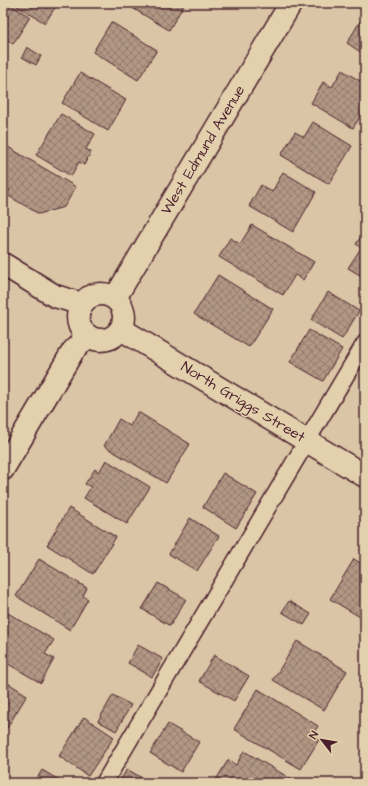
<svg xmlns="http://www.w3.org/2000/svg" width="368" height="786" viewBox="0 0 368 786" font-family="'Architects Daughter',sans-serif">
<defs>
<pattern id="building-cross-hatch" width="8" height="8" patternUnits="userSpaceOnUse"><rect width="8" height="8" fill="#b19784"/><path d="M0 0l8 8M0 8l8-8" fill="none" stroke="#927b6c"/></pattern>
</defs>
<rect width="100%" height="100%" fill="#dac6a6"/>
<filter id="ink" filterUnits="userSpaceOnUse"><feTurbulence type="fractalNoise" baseFrequency=".025" numOctaves="2"/><feDisplacementMap in="SourceGraphic" scale="8" xChannelSelector="R" yChannelSelector="G"/><feConvolveMatrix kernelMatrix="1 2 1 2 8 2 1 2 1" color-interpolation-filters="sRGB"/></filter>
<g filter="url(#ink)">
<g fill="url(#building-cross-hatch)" stroke="#4a1f2b">
<path d="M 8,3 L 30,17 L 13,44 L 3,37 L 3,12 Z"/>
<path d="M 12,3 L 58,3 L 45,23 Z"/>
<path d="M 124,3 L 185,3 L 169,30 Z"/>
<path d="M 364,15 L 365,15 L 365,55 L 347,43 Z"/>
<path d="M 111,22 L 157,50 L 138,80 L 93,52 Z"/>
<path d="M 27,47 L 41,56 L 36,65 L 22,57 Z"/>
<path d="M 342,70 L 365,84 L 365,109 L 353,128 L 311,103 L 323,82 L 332,87 Z"/>
<path d="M 80,73 L 126,100 L 108,131 L 62,103 Z"/>
<path d="M 61,114 L 95,134 L 86,149 L 91,152 L 84,165 L 79,162 L 71,176 L 36,155 Z"/>
<path d="M 313,122 L 352,146 L 329,184 L 281,155 L 295,132 L 304,137 Z"/>
<path d="M 3,144 L 76,187 L 64,207 L 39,214 L 7,195 L 10,190 L 3,186 Z"/>
<path d="M 283,172 L 316,192 L 293,232 L 249,206 L 261,185 L 272,192 Z"/>
<path d="M 252,225 L 314,262 L 303,280 L 295,275 L 283,295 L 219,257 L 230,238 L 240,244 Z"/>
<path d="M 365,231 L 365,251 L 356,244 Z"/>
<path d="M 361,248 L 365,251 L 365,278 L 348,268 Z"/>
<path d="M 218,275 L 273,309 L 249,347 L 194,314 Z"/>
<path d="M 328,292 L 359,311 L 342,339 L 311,320 Z"/>
<path d="M 309,330 L 342,349 L 323,381 L 290,362 Z"/>
<path d="M 138,412 L 190,444 L 166,483 L 104,446 L 119,419 L 130,426 Z"/>
<path d="M 106,460 L 150,487 L 127,524 L 84,498 L 91,487 L 85,484 L 95,469 L 99,472 Z"/>
<path d="M 223,473 L 257,494 L 236,528 L 203,507 Z"/>
<path d="M 69,508 L 116,537 L 93,574 L 47,545 Z"/>
<path d="M 190,518 L 219,536 L 197,571 L 169,554 Z"/>
<path d="M 39,559 L 87,588 L 83,596 L 88,599 L 70,630 L 16,596 Z"/>
<path d="M 354,559 L 365,566 L 365,620 L 330,599 Z"/>
<path d="M 158,583 L 186,599 L 170,626 L 142,609 Z"/>
<path d="M 289,601 L 311,614 L 304,625 L 282,612 Z"/>
<path d="M 6,612 L 54,640 L 45,654 L 54,659 L 41,683 L 3,661 L 3,616 Z"/>
<path d="M 297,641 L 347,671 L 324,710 L 273,680 Z"/>
<path d="M 138,645 L 163,659 L 152,677 L 128,663 Z"/>
<path d="M 214,655 L 249,676 L 234,701 L 199,681 Z"/>
<path d="M 3,680 L 27,695 L 7,728 L 3,726 Z"/>
<path d="M 258,689 L 318,726 L 313,734 L 320,738 L 301,769 L 234,729 Z"/>
<path d="M 113,695 L 131,705 L 116,731 L 98,721 Z"/>
<path d="M 84,717 L 114,737 L 88,776 L 59,756 Z"/>
<path d="M 168,724 L 199,742 L 181,772 L 150,753 Z"/>
<path d="M 244,751 L 296,782 L 295,783 L 214,783 L 228,760 L 236,765 Z"/>
<path d="M 127,769 L 150,783 L 119,783 Z"/>
<path d="M 42,770 L 64,783 L 34,783 Z"/>
</g>
<g fill="none" stroke-linecap="round" stroke-linejoin="round">
<defs>
<path id="lane" d="M 104,783 L 365,343"/>
<g id="street">
<path d="M 3,264 L 55,296 L 82,304"/>
<circle cx="101" cy="317" r="23"/>
<path d="M 115,298 L 291,3"/>
<path d="M 121,329 L 365,476"/>
<path d="M 3,469 L 73,351 L 88,336"/>
</g>
</defs>
<use href="#lane" stroke="#4a1f2b" stroke-width="19"/>
<use href="#street" stroke="#4a1f2b" stroke-width="25"/>
<use href="#lane" stroke="#e3d1ae" stroke-width="16"/>
<use href="#street" stroke="#e3d1ae" stroke-width="22"/>
</g>
</g>
<g text-anchor="middle" dominant-baseline="central" stroke-width="3" stroke-linejoin="round" paint-order="stroke">
<g font-size="15" fill="#4a1f2b" stroke="#e3d1ae">
<text transform="translate(203 150) rotate(-59)">West Edmund Avenue</text>
<text transform="translate(243 402) rotate(31)">North Griggs Street</text>
</g>
</g>
<rect width="368" height="786" fill="none" stroke="#e3d1ae" stroke-width="16"/>
<rect x="8" y="8" width="352" height="770" fill="none" stroke="#4a1f2b" stroke-width="1.5" filter="url(#ink)"/>
<g transform="translate(322 740) rotate(301)" stroke="#e3d1ae" stroke-width="3" paint-order="stroke">
<path d="M0-3L7 15L0 10L-7 15Z" fill="#4a1f2b"/>
<text y="-6" font-size="11" font-weight="bold" text-anchor="middle" fill="#4a1f2b">N</text>
</g>
</svg>
